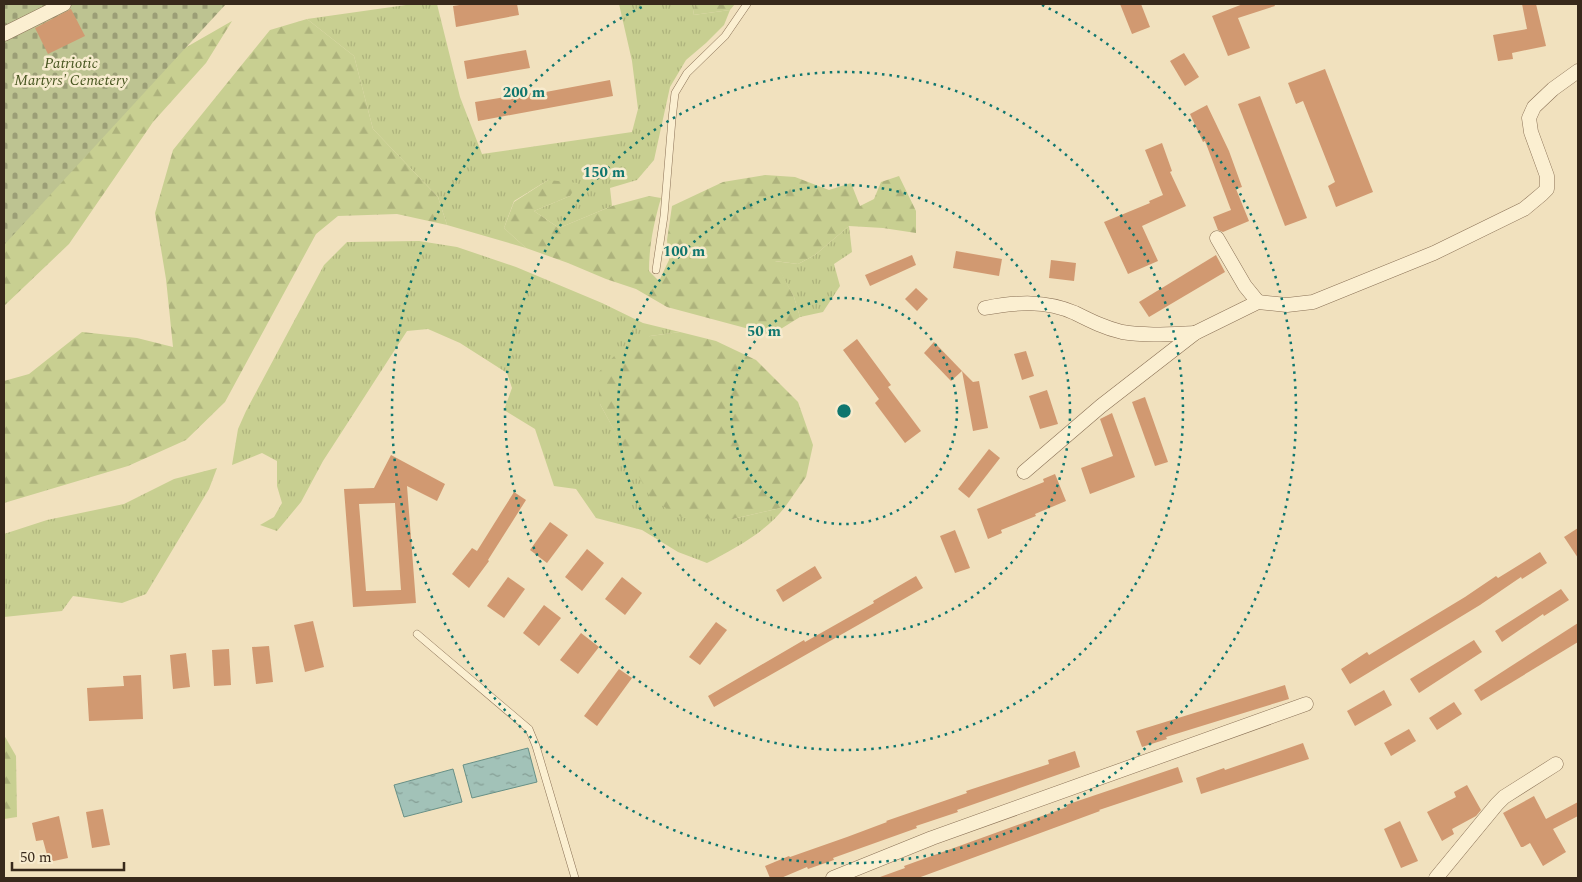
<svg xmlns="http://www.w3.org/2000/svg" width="1582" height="882" viewBox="0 0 1582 882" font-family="Spectral,serif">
<defs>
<pattern id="grass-tufts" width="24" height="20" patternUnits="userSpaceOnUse" patternTransform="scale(1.25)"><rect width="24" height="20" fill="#c8cf91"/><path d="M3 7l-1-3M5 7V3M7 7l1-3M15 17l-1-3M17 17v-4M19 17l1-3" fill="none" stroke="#adb27c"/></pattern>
<pattern id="forest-firs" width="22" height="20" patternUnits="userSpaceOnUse" patternTransform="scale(1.25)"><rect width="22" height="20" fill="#c8cf91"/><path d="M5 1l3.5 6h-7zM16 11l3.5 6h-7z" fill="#adb27c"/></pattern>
<pattern id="cemetery-stones" width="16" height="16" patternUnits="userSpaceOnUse" patternTransform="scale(1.25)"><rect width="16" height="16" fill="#bdc391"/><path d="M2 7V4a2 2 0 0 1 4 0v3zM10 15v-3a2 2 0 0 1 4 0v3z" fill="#9b9e76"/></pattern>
<pattern id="water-ripples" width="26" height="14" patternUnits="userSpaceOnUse" patternTransform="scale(1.25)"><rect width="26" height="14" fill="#a2c2b8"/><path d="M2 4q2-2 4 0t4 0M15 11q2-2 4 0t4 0" fill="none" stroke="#859e95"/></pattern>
</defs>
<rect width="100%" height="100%" fill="#f1e1be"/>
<g fill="url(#grass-tufts)">
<path d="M 413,4 L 437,4 L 460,97 L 482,154 L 632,132 L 638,109 L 632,61 L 619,4 L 695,4 L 693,15 L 730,10 L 724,25 L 706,43 L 686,60 L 670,87 L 654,160 L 637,180 L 610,188 L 612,206 L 559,228 L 534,211 L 570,196 L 548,180 L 514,201 L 504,228 L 526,248 L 447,225 L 438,197 L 373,129 L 354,56 L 307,19 Z"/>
<path d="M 849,226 L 852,252 L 834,264 L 840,286 L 823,312 L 800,317 L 794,297 L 774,261 L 798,264 L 815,255 Z"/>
<path d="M 419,241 L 457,247 L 516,267 L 602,303 L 643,323 L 680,332 L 650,336 L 600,404 L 625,450 L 733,519 L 785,507 C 766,532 734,549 707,563 L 678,552 L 642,530 L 596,518 L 576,489 L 554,486 L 535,429 L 504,410 L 512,388 L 507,373 L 460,343 L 428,329 L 407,331 L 323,461 L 301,502 L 277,531 L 260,525 L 274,517 L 282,503 L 277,486 L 277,461 L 262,453 L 232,465 L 238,429 L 246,411 L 324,265 L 347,242 Z"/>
<path d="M 217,468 L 209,489 L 146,594 L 122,603 L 73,596 L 62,611 L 4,617 L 4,534 L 47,520 L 124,504 L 174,479 Z"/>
</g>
<g fill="url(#forest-firs)">
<path d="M 695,4 L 735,4 L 730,10 L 693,15 Z"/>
<path d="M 307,19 L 354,56 L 373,129 L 438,197 L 447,225 L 397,214 L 338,216 L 316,234 L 225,402 L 186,440 L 128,466 L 4,503 L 4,381 L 29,374 L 82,332 L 137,338 L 173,347 L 166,279 L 155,213 L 173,150 L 270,30 Z"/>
<path d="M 232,21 L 206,63 L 153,122 L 69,244 L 4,306 L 4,199 L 94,100 Z"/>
<path d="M 765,175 L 795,177 L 829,190 L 851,183 L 860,206 L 874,199 L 881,182 L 899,176 L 916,211 L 916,233 L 883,228 L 849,226 L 815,255 L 798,264 L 775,261 L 794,297 L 800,317 L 771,335 L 667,307 L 636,289 L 606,279 L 568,263 L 526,248 L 504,228 L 514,202 L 548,180 L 578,183 L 570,196 L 534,211 L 559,228 L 612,206 L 649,196 L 661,198 C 654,222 649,246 649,271 L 659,281 L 669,260 L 667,240 L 672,206 L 723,182 Z"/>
<path d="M 680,332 L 716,341 L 756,360 L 798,402 L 813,445 L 806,477 L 785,507 L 733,519 L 683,518 L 651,499 L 600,404 L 597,374 L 621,349 L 650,336 Z"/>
<path d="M 4,735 L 16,756 L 17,817 L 4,819 Z"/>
</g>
<path fill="url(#cemetery-stones)" d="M 4,4 L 226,4 L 4,245 Z"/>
<g fill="url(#water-ripples)" stroke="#689086">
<path d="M 528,748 L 537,782 L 472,798 L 463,765 Z"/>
<path d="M 453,769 L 462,802 L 404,817 L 394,785 Z"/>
</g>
<g fill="#d19971" fill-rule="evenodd">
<path d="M 466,4 L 517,4 L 519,15 L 456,27 L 453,6 Z"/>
<path d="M 1120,4 L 1141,4 L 1150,27 L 1132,34 Z"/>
<path d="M 1243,4 L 1274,4 L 1275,6 L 1238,18 L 1250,48 L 1228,56 L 1212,16 Z"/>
<path d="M 1522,4 L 1536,4 L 1546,46 L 1512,53 L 1513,59 L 1498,61 L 1493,35 L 1527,29 Z"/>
<path d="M 71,9 L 85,36 L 48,54 L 35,28 Z"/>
<path d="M 526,50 L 530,68 L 467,79 L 464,61 Z"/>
<path d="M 1184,53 L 1199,77 L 1185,86 L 1170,61 Z"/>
<path d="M 1325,69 L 1373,192 L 1336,207 L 1328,186 L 1335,182 L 1303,101 L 1296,104 L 1288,83 Z"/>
<path d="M 610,80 L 613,96 L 478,121 L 475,102 L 535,92 L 535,94 Z"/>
<path d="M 1260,96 L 1307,218 L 1285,226 L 1238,104 Z"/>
<path d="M 1207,105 L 1229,151 L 1242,187 L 1236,189 L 1249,221 L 1223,232 L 1218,230 L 1213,217 L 1231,210 L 1205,141 L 1203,142 L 1190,114 Z"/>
<path d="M 1162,143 L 1172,171 L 1170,172 L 1186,206 L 1142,226 L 1158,261 L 1128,274 L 1104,222 L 1150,203 L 1149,201 L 1163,195 L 1145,150 Z"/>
<path d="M 956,251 L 1002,259 L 999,276 L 953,268 Z"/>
<path d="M 912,255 L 916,265 L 870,286 L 865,275 Z"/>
<path d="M 1216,255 L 1225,272 L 1149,317 L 1139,302 Z"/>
<path d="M 1051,260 L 1076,263 L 1074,281 L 1049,278 Z"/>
<path d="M 916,288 L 928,299 L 917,311 L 905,299 Z"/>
<path d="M 857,339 L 891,385 L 888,387 L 921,431 L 905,443 L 875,403 L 879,399 L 843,350 Z"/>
<path d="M 934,342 L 962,371 L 951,381 L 924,353 Z"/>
<path d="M 1026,351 L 1034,376 L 1022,380 L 1014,354 Z"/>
<path d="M 962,371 L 973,382 L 979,381 L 988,428 L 973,431 Z"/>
<path d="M 1047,390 L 1058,424 L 1040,429 L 1029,396 Z"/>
<path d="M 1145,397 L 1168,462 L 1155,466 L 1132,402 Z"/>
<path d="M 1112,413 L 1135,477 L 1090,494 L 1081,468 L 1113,456 L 1100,419 Z"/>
<path d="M 989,449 L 1000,458 L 969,498 L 958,489 Z"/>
<path d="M 391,455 L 445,484 L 437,501 L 407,486 L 416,603 L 353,607 L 344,489 L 374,488 ZM 395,503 L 401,590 L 366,591 L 359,504 Z"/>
<path d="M 1055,474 L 1066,501 L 1035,514 L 1036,516 L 1001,530 L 1002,533 L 988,539 L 977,509 L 1044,482 L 1043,479 Z"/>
<path d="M 514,492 L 526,500 L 488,560 L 489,561 L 469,588 L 452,574 L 472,548 L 477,551 Z"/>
<path d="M 550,522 L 568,535 L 547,563 L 530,550 Z"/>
<path d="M 1578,528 L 1578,558 L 1564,537 Z"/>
<path d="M 955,530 L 970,568 L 955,573 L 940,536 Z"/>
<path d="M 587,549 L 604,563 L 582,591 L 565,577 Z"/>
<path d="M 1540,552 L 1547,563 L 1522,579 L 1521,577 L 1480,605 L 1350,684 L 1341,669 L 1367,652 L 1369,655 L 1465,597 L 1496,576 L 1498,578 Z"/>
<path d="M 815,566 L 822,578 L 783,602 L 776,590 Z"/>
<path d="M 916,576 L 923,588 L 714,707 L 708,696 L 804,640 L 805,642 L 874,603 L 873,601 Z"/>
<path d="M 508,577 L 525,589 L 504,618 L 487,606 Z"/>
<path d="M 622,577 L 642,593 L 625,615 L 605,599 Z"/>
<path d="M 1561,589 L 1569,600 L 1544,616 L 1543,614 L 1502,642 L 1495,631 Z"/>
<path d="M 544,605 L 561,618 L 539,646 L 523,633 Z"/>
<path d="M 313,621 L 324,667 L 305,672 L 294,625 Z"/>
<path d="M 716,622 L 727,630 L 700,665 L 689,657 Z"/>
<path d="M 1578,623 L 1578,642 L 1481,701 L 1474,690 Z"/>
<path d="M 581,633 L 599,647 L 578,674 L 560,660 Z"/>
<path d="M 1474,640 L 1482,652 L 1419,693 L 1410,679 Z"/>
<path d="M 269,646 L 273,682 L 256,684 L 252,647 Z"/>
<path d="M 229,649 L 231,685 L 214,686 L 212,650 Z"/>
<path d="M 186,653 L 190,687 L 173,689 L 170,655 Z"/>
<path d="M 619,669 L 632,678 L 597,726 L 584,716 Z"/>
<path d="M 141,675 L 143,719 L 89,721 L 87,688 L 124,686 L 123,676 Z"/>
<path d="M 1285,685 L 1289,699 L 1166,737 L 1167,739 L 1142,747 L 1136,731 Z"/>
<path d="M 1384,690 L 1392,705 L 1355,726 L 1347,711 Z"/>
<path d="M 1454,702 L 1462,714 L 1437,730 L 1429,718 Z"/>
<path d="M 1409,729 L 1416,741 L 1391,756 L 1384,743 Z"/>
<path d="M 1303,743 L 1309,759 L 1201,794 L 1196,778 L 1224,768 L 1225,770 Z"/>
<path d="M 1075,751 L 1080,767 L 957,810 L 958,812 L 916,826 L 917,828 L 833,858 L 834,860 L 808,869 L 807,867 L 781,878 L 770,878 L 765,866 L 789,856 L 790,857 L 847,837 L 887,822 L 886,821 L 967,793 L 966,791 L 1049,764 L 1048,760 Z"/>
<path d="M 1178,767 L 1183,782 L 1099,810 L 1100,811 L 918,878 L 881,878 L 880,877 L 905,868 L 904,866 L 1067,807 L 1066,805 Z"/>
<path d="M 1467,785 L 1481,810 L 1476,816 L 1452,829 L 1454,834 L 1442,841 L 1427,812 L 1456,797 L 1454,792 Z"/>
<path d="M 1534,796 L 1546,819 L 1578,802 L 1578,816 L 1553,829 L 1566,852 L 1543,866 L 1530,843 L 1523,847 L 1521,847 L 1503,813 Z"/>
<path d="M 103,809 L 110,845 L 92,848 L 86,812 Z"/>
<path d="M 59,816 L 68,858 L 49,862 L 43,840 L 36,841 L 32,823 Z"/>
<path d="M 1400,821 L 1418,861 L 1401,868 L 1384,829 Z"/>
</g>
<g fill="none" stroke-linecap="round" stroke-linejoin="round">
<defs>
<g id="service">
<path d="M 656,270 L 664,216 L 672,119 L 675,93 L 687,73 L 725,36 L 747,4"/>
<path d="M 417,634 L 529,729 L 536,746 L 575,878"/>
</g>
<g id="minor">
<path d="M 4,34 L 64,4"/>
<path d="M 1217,238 L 1245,286 L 1258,302"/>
<path d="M 985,308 C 1016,302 1046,300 1075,313 C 1091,321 1105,328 1122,332 C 1145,336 1171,334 1195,333"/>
<path d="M 1024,472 L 1101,406 L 1195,333 L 1258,302 L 1287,305 L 1313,302 L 1434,253 L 1524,209 L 1542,194 L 1547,189 L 1547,176 L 1531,132 L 1529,118 L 1534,107 L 1553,89 L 1578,71"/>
<path d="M 833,878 L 932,838 L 1306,704"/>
<path d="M 1436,878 L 1497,804 L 1504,797 L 1556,764"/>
</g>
</defs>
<use href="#service" stroke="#8a7156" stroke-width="8"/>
<use href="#minor" stroke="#8a7156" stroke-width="15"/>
<use href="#service" stroke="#fbefd1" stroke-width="7"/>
<use href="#minor" stroke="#fbefd1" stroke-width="14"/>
</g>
<g fill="none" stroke="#0f766e" stroke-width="2.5" stroke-dasharray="2.5 5">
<circle cx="844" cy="411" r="113"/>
<circle cx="844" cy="411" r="226"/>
<circle cx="844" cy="411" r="339"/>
<path d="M1042 5A452 452 0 1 1 646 5"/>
</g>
<g text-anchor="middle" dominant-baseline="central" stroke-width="5" stroke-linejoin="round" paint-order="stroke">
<g font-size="15" font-style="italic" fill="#485620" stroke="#f7ebce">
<text x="71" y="63">Patriotic<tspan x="71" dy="17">Martyrs' Cemetery</tspan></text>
</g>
</g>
<circle cx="844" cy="411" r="8" fill="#0f766e" stroke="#f7ebce" stroke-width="2.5"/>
<g font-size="15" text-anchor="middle" font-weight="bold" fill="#0f766e" stroke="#f7ebce" stroke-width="5" stroke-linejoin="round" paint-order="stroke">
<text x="524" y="97">200 m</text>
<text x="604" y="177">150 m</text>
<text x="684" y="256">100 m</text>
<text x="764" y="336">50 m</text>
</g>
<rect width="1582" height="882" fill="none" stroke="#38291b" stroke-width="10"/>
<path d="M12 862v8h112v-8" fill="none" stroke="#38291b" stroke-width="2.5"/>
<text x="20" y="862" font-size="15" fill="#38291b" stroke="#f7ebce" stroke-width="4" paint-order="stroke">50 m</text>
</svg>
